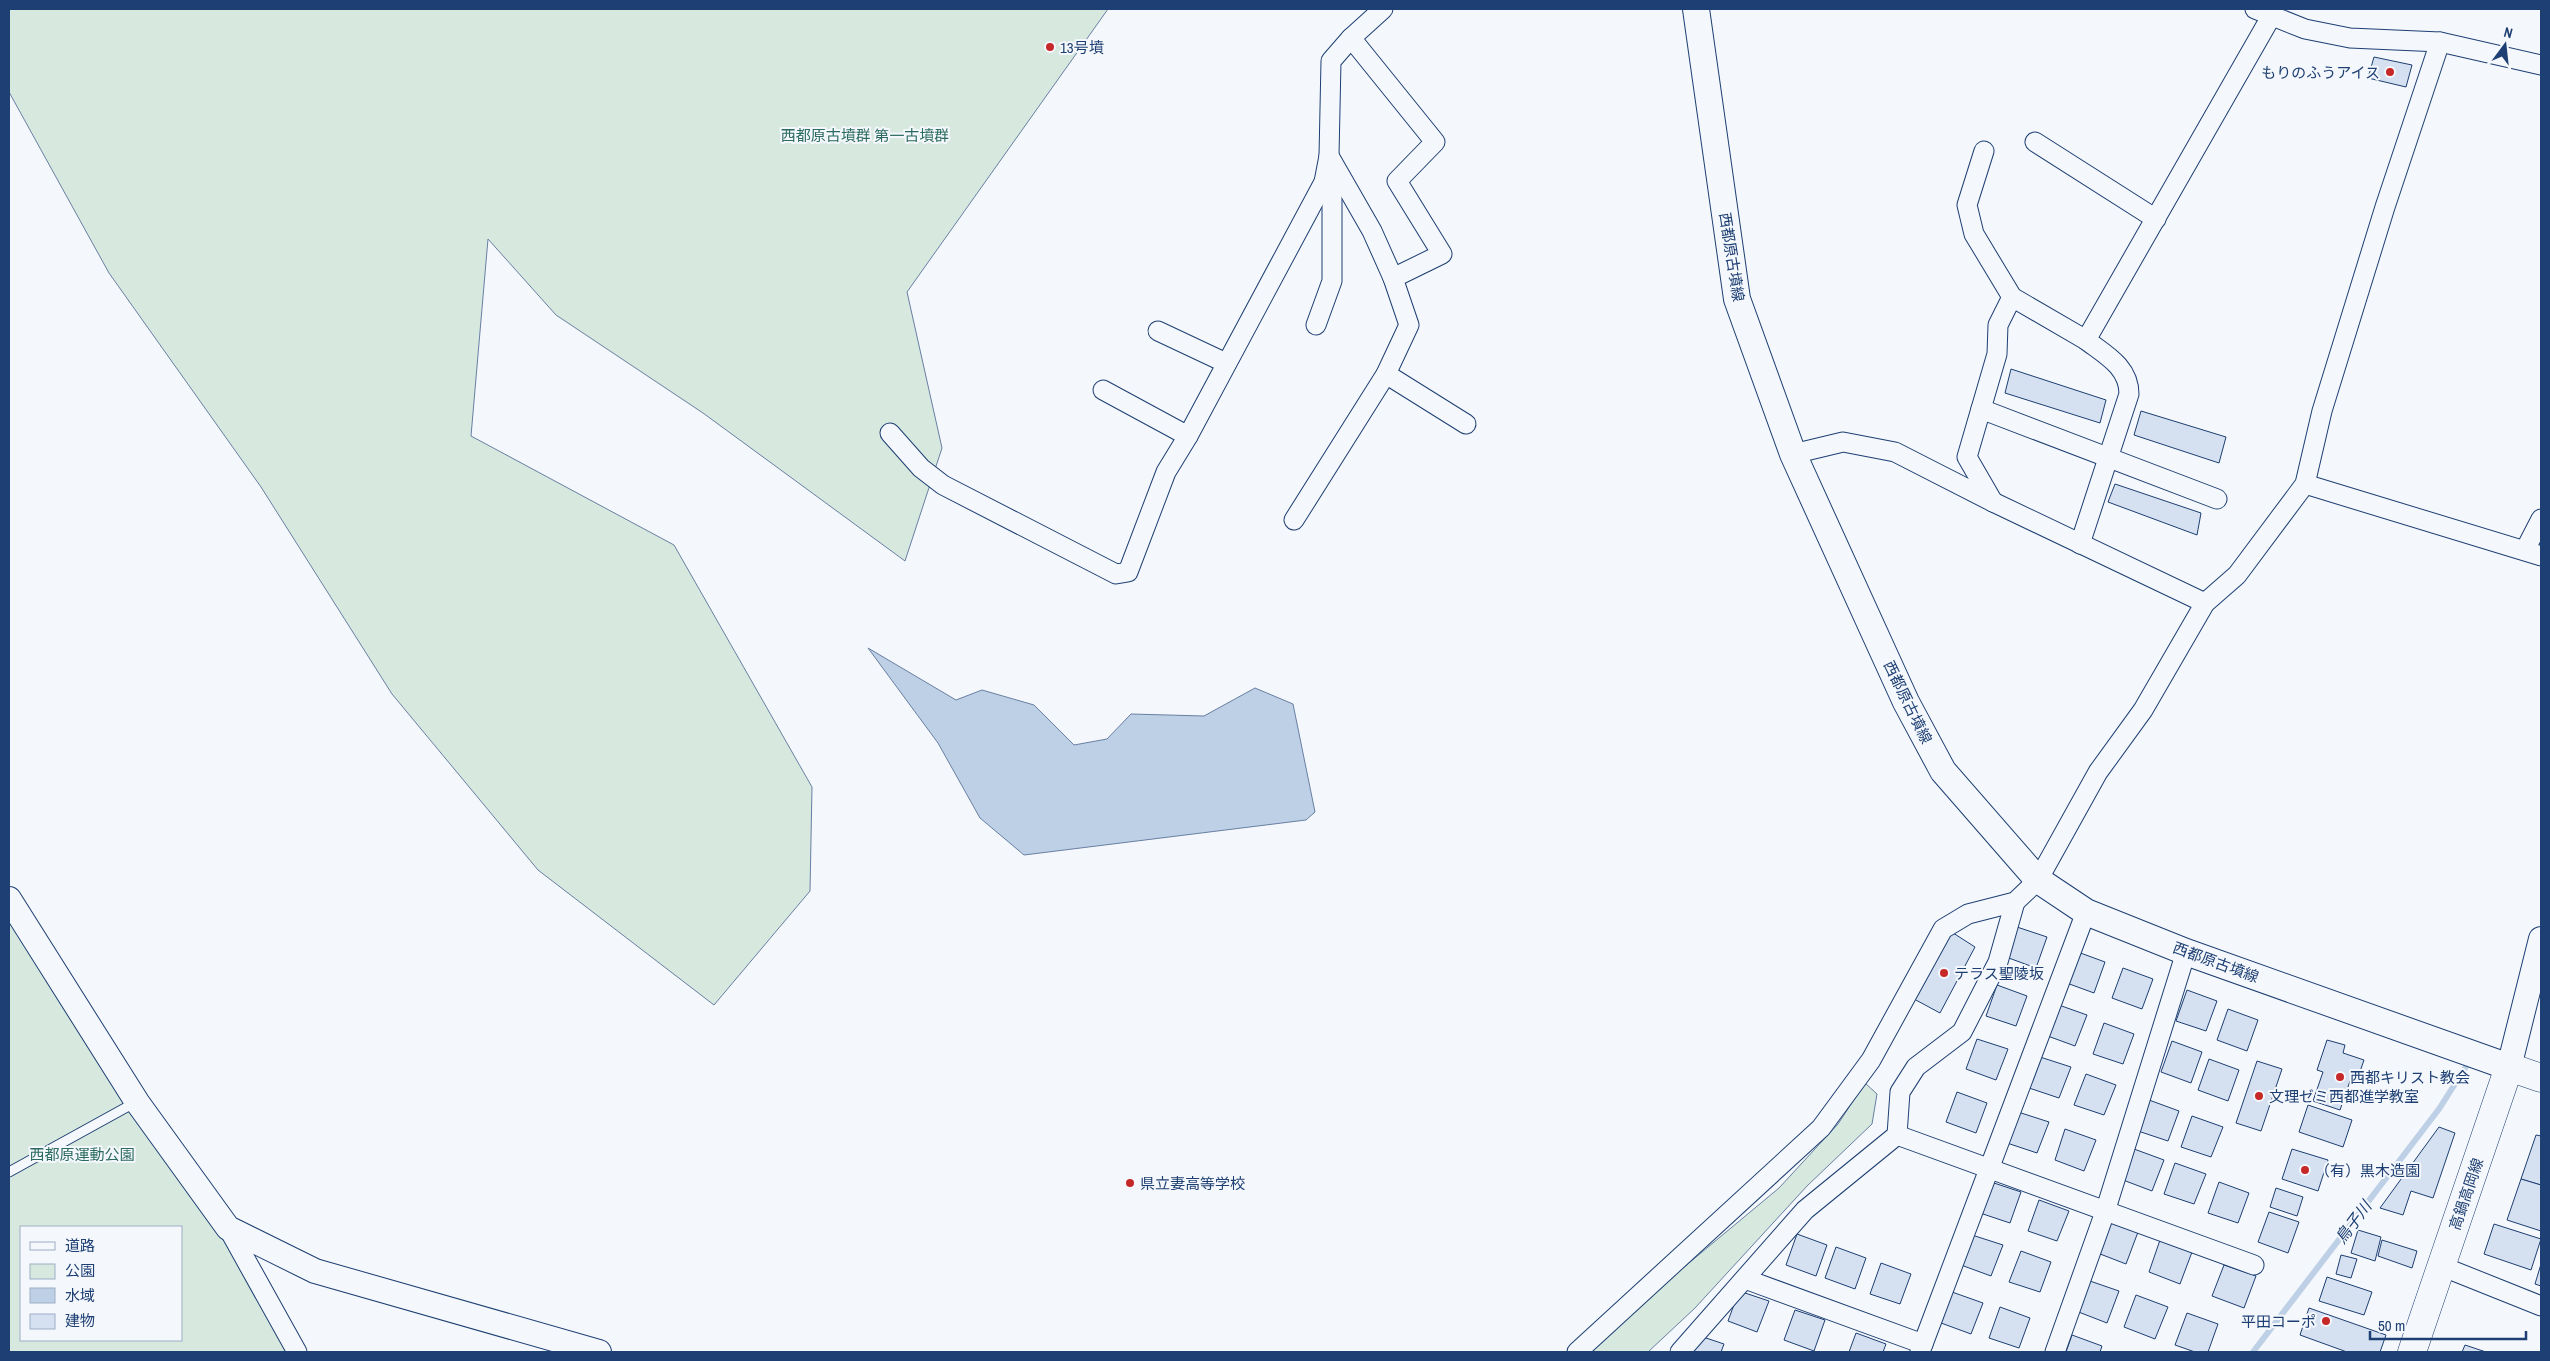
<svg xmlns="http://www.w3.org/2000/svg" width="2550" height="1361" viewBox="0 0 2550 1361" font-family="'Archivo Narrow','Noto Sans JP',sans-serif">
<rect width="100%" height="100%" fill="#f4f7fb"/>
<g fill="#d7e8df" stroke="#687fa3" fill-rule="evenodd">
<path d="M 9,9 L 1108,9 L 907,292 L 942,448 L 905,561 L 703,413 L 556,315 L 488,239 L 471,436 L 674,545 L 812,787 L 810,891 L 714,1005 L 538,870 L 392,694 L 261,487 L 109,273 L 9,92 Z"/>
<path d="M 9,899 L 297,1352 L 9,1352 ZM 21,1227 L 181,1227 L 181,1340 L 21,1340 Z"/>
<path d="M 1865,1083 L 1877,1094 L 1872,1124 L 1807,1186 L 1695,1308 L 1648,1352 L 1588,1352 L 1660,1287 L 1779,1188 L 1838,1124 Z"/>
</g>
<path fill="#bed0e5" stroke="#687fa3" d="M 868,648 L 956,700 L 982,690 L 1034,705 L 1074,745 L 1107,739 L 1131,714 L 1204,716 L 1255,688 L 1293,704 L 1315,812 L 1306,820 L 1024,855 L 980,818 L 938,743 Z"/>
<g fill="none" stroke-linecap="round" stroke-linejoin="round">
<path stroke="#bed0e5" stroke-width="6" d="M 2253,1352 L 2439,1109 L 2467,1065"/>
</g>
<g fill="#d5e0f0" stroke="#1d3f73">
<path d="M 2374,57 L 2412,65 L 2406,87 L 2368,78 Z"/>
<path d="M 2011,369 L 2106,400 L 2100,423 L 2005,393 Z"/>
<path d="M 2141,411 L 2226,437 L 2219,463 L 2134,435 Z"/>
<path d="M 2115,484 L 2201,513 L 2197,535 L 2108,502 Z"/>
<path d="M 2017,927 L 2047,937 L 2036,968 L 2006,957 Z"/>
<path d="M 1950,931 L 1975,947 L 1940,1013 L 1914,999 Z"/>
<path d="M 2075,951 L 2105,962 L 2094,993 L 2064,982 Z"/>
<path d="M 2123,968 L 2153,979 L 2142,1009 L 2112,998 Z"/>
<path d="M 1997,985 L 2027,996 L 2016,1026 L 1986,1016 Z"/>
<path d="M 2187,990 L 2217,1001 L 2206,1031 L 2176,1021 Z"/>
<path d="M 2056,1004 L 2087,1015 L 2075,1046 L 2045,1035 Z"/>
<path d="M 2228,1009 L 2258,1020 L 2247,1051 L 2217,1040 Z"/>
<path d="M 2104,1023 L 2134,1034 L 2123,1064 L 2093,1054 Z"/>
<path d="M 1977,1039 L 2008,1049 L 1996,1080 L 1966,1069 Z"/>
<path d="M 2327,1040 L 2345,1045 L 2343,1053 L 2364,1060 L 2356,1083 L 2350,1081 L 2340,1110 L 2313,1101 L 2323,1072 L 2317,1070 Z"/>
<path d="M 2172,1041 L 2202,1052 L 2191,1083 L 2161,1072 Z"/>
<path d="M 2040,1057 L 2071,1067 L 2059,1098 L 2029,1088 Z"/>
<path d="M 2209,1059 L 2239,1070 L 2228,1101 L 2198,1090 Z"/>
<path d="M 2257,1061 L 2282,1069 L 2261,1131 L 2236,1123 Z"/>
<path d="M 2086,1074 L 2116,1085 L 2104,1115 L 2074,1105 Z"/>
<path d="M 1957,1092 L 1987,1103 L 1976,1133 L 1946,1122 Z"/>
<path d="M 2149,1100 L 2179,1111 L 2168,1141 L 2138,1131 Z"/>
<path d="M 2308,1105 L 2352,1120 L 2343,1147 L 2299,1132 Z"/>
<path d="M 2018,1112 L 2049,1122 L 2037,1153 L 2007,1143 Z"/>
<path d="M 2192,1116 L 2223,1127 L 2211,1157 L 2181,1147 Z"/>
<path d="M 2439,1127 L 2455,1133 L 2433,1198 L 2411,1191 L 2403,1215 L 2380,1208 Z"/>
<path d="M 2065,1129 L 2096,1140 L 2084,1171 L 2055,1160 Z"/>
<path d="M 2536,1135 L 2541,1136 L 2541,1185 L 2521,1179 Z"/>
<path d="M 2134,1149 L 2164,1160 L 2152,1191 L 2123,1180 Z"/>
<path d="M 2292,1149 L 2328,1160 L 2318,1191 L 2282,1179 Z"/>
<path d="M 2175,1163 L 2206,1174 L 2194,1204 L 2164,1194 Z"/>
<path d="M 2521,1179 L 2541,1185 L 2541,1231 L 2507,1220 Z"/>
<path d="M 1991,1182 L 2021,1192 L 2010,1223 L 1980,1213 Z"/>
<path d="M 2219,1182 L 2249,1193 L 2238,1223 L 2208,1213 Z"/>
<path d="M 2276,1188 L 2303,1197 L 2297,1216 L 2270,1207 Z"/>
<path d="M 2039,1200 L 2069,1211 L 2057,1241 L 2028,1231 Z"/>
<path d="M 2269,1212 L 2299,1222 L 2288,1253 L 2258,1242 Z"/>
<path d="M 2107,1221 L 2138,1232 L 2126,1264 L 2095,1252 Z"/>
<path d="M 2494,1224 L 2541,1239 L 2531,1270 L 2484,1254 Z"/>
<path d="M 2358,1230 L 2381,1237 L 2375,1261 L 2351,1253 Z"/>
<path d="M 1797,1234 L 1827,1245 L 1816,1276 L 1786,1265 Z"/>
<path d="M 1972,1235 L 2003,1245 L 1991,1276 L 1961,1265 Z"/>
<path d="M 2160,1240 L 2192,1252 L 2180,1284 L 2149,1272 Z"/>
<path d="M 2382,1240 L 2417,1251 L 2412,1268 L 2378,1256 Z"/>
<path d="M 1836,1247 L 1866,1258 L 1855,1289 L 1825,1278 Z"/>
<path d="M 2021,1251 L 2051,1262 L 2040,1292 L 2009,1282 Z"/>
<path d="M 2341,1255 L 2357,1259 L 2351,1278 L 2336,1274 Z"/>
<path d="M 1881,1263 L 1911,1274 L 1900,1304 L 1870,1294 Z"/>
<path d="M 2541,1264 L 2541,1286 L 2535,1284 Z"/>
<path d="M 2224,1265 L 2256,1276 L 2244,1308 L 2212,1296 Z"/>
<path d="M 2327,1277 L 2372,1292 L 2364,1315 L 2319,1301 Z"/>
<path d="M 2087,1280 L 2119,1291 L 2107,1323 L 2076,1311 Z"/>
<path d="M 1739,1291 L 1769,1301 L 1757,1332 L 1728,1321 Z"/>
<path d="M 1952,1292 L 1983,1303 L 1971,1334 L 1941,1323 Z"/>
<path d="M 2136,1295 L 2168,1307 L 2155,1339 L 2124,1327 Z"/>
<path d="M 2000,1307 L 2030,1318 L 2019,1348 L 1989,1338 Z"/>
<path d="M 2309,1308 L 2386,1335 L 2380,1352 L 2347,1352 L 2300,1335 Z"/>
<path d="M 1795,1310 L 1825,1320 L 1814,1351 L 1784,1340 Z"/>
<path d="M 2187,1313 L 2218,1324 L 2208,1352 L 2195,1352 L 2175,1345 Z"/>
<path d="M 1856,1333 L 1886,1344 L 1883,1352 L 1849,1352 Z"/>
<path d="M 1694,1334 L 1724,1344 L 1721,1352 L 1687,1352 Z"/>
<path d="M 2072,1335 L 2102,1346 L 2100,1352 L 2066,1352 Z"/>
<path d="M 2465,1345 L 2486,1352 L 2462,1352 Z"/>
</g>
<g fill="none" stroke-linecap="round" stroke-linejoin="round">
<defs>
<path id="service" d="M 9,1172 L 136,1102"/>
<g id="minor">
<path d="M 2255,9 L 2305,29 L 2350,38 L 2440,42 L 2541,65"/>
<path d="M 2035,142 L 2156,219"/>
<path d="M 1984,151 L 1967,205 L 1974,234 L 2012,297 L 2086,340"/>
<path d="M 1329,156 L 1372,231 L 1393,278"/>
<path d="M 1316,325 L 1332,281 L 1332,194 L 1324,182"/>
<path d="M 1158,331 L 1226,363"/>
<path d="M 1386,374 L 1466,424"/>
<path d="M 1103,390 L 1188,436"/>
<path d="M 1981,409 L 2217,499"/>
<path d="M 890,433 L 921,468 L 943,485 L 1116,574 L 1128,572 L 1166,472 L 1188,436 L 1324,182 L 1329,156 L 1331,61 L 1351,38"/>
<path d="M 1793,454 L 1843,442 L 1895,452 L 1993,502 L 2205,603"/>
<path d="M 2305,484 L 2541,556"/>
<path d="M 1993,502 L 1967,457 L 1997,354 L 1998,325 L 2012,297"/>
<path d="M 1294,520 L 1386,374 L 1409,325 L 1393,278 L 1442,254 L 1397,181 L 1435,142 L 1351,38 L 1383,9"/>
<path d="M 2080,544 L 2129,394 C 2129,367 2106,355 2086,340 L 2272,15"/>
<path d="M 2525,550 L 2541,519"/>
<path d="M 1897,1135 L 1900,1092 L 1916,1067 L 1962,1032 L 1998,962 L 2015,902"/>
<path d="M 228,1228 L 297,1352"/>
<path d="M 2441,1266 L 2541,1306"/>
<path d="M 1745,1279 L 1923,1344"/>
<path d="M 1577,1352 L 1821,1128 L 1871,1060 L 1943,929 L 1968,914 L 2015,902 L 2038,880 L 2098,772 L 2143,710 L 2205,603 L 2237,575 L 2305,484 L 2322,411 L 2385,207 L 2440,42"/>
<path d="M 1680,1352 L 1805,1210 L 1897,1135 L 2254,1265"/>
<path d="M 1920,1352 L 2086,912"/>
<path d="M 2055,1352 L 2105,1212 L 2186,952"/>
</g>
<g id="tertiary">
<path d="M 9,899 L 137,1102 L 228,1228 L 315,1271 L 599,1352"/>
<path d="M 2509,1067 L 2541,939"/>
</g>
<path id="secondary" d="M 1696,9 L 1737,299 L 1793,454 L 1906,702 L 1943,771 L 2038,880 L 2086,912 L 2186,952 L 2509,1067"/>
<path id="primary" d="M 2412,1352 L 2509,1067 L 2541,1078"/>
</defs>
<use href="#service" stroke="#1d3f73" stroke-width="11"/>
<use href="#minor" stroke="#1d3f73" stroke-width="21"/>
<use href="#tertiary" stroke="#1d3f73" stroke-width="26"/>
<use href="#secondary" stroke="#1d3f73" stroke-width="28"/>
<use href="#primary" stroke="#1d3f73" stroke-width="29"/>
<use href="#service" stroke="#f4f7fb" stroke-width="9"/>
<use href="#minor" stroke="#f4f7fb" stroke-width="19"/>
<use href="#tertiary" stroke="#f4f7fb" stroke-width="24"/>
<use href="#secondary" stroke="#f4f7fb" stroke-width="26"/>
<use href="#primary" stroke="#f4f7fb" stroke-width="28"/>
</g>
<g fill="#c62828" stroke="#f4f7fb" stroke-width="2">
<circle cx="1050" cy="47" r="5"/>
<circle cx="2390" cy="72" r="5"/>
<circle cx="1944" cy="973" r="5"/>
<circle cx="2340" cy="1077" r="5"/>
<circle cx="2259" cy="1096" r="5"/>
<circle cx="2305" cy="1170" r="5"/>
<circle cx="1130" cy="1183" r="5"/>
<circle cx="2326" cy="1321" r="5"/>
</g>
<g text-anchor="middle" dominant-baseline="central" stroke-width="4" stroke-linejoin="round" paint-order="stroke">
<g font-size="15" fill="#1d3f73" stroke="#f4f7fb" text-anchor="start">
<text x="1060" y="47">13号墳</text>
<text x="2380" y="72" text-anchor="end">もりのふうアイス</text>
<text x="1954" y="973">テラス聖陵坂</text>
<text x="2350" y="1077">西都キリスト教会</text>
<text x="2269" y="1096">文理ゼミ西都進学教室</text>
<text x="2315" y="1170">（有）黒木造園</text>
<text x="1140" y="1183">県立妻高等学校</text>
<text x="2316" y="1321" text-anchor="end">平田コーポ</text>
</g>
<g font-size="15" fill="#2c6c60" stroke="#f4f7fb">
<text x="865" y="135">西都原古墳群 第一古墳群</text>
<text x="82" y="1154">西都原運動公園</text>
</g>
<g font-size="15" fill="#1d3f73" stroke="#f4f7fb">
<text transform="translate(1732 257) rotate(81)">西都原古墳線</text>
<text transform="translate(1908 702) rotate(64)">西都原古墳線</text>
<text transform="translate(2216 962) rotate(20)">西都原古墳線</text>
<text transform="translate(2466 1194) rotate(-71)">高鍋高岡線</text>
</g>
<g font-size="16" font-style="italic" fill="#1d3f73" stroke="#f4f7fb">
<text transform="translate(2353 1222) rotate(-53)">鳥子川</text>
</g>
</g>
<rect width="2550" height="1361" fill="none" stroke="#1d3f73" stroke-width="20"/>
<rect x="20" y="1226" width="162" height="115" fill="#f4f7fb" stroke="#9eadc5"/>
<rect x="30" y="1242" width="25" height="8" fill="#f4f7fb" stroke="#9eadc5"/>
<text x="65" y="1251" font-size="15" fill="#1d3f73">道路</text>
<rect x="30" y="1264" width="25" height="15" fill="#d7e8df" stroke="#9eadc5"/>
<text x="65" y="1276" font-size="15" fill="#1d3f73">公園</text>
<rect x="30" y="1288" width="25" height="15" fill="#bed0e5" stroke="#9eadc5"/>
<text x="65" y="1301" font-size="15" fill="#1d3f73">水域</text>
<rect x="30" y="1314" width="25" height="15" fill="#d5e0f0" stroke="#9eadc5"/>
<text x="65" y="1326" font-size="15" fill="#1d3f73">建物</text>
<g transform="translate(2505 45) rotate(15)" stroke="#f4f7fb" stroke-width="4" paint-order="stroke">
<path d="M0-4L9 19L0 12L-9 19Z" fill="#1d3f73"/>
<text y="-8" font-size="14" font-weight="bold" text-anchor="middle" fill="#1d3f73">N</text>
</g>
<path d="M2370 1331v8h156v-8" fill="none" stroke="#1d3f73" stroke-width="2.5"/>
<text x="2378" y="1331" font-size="15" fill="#1d3f73" stroke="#f4f7fb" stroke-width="4" paint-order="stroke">50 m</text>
</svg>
